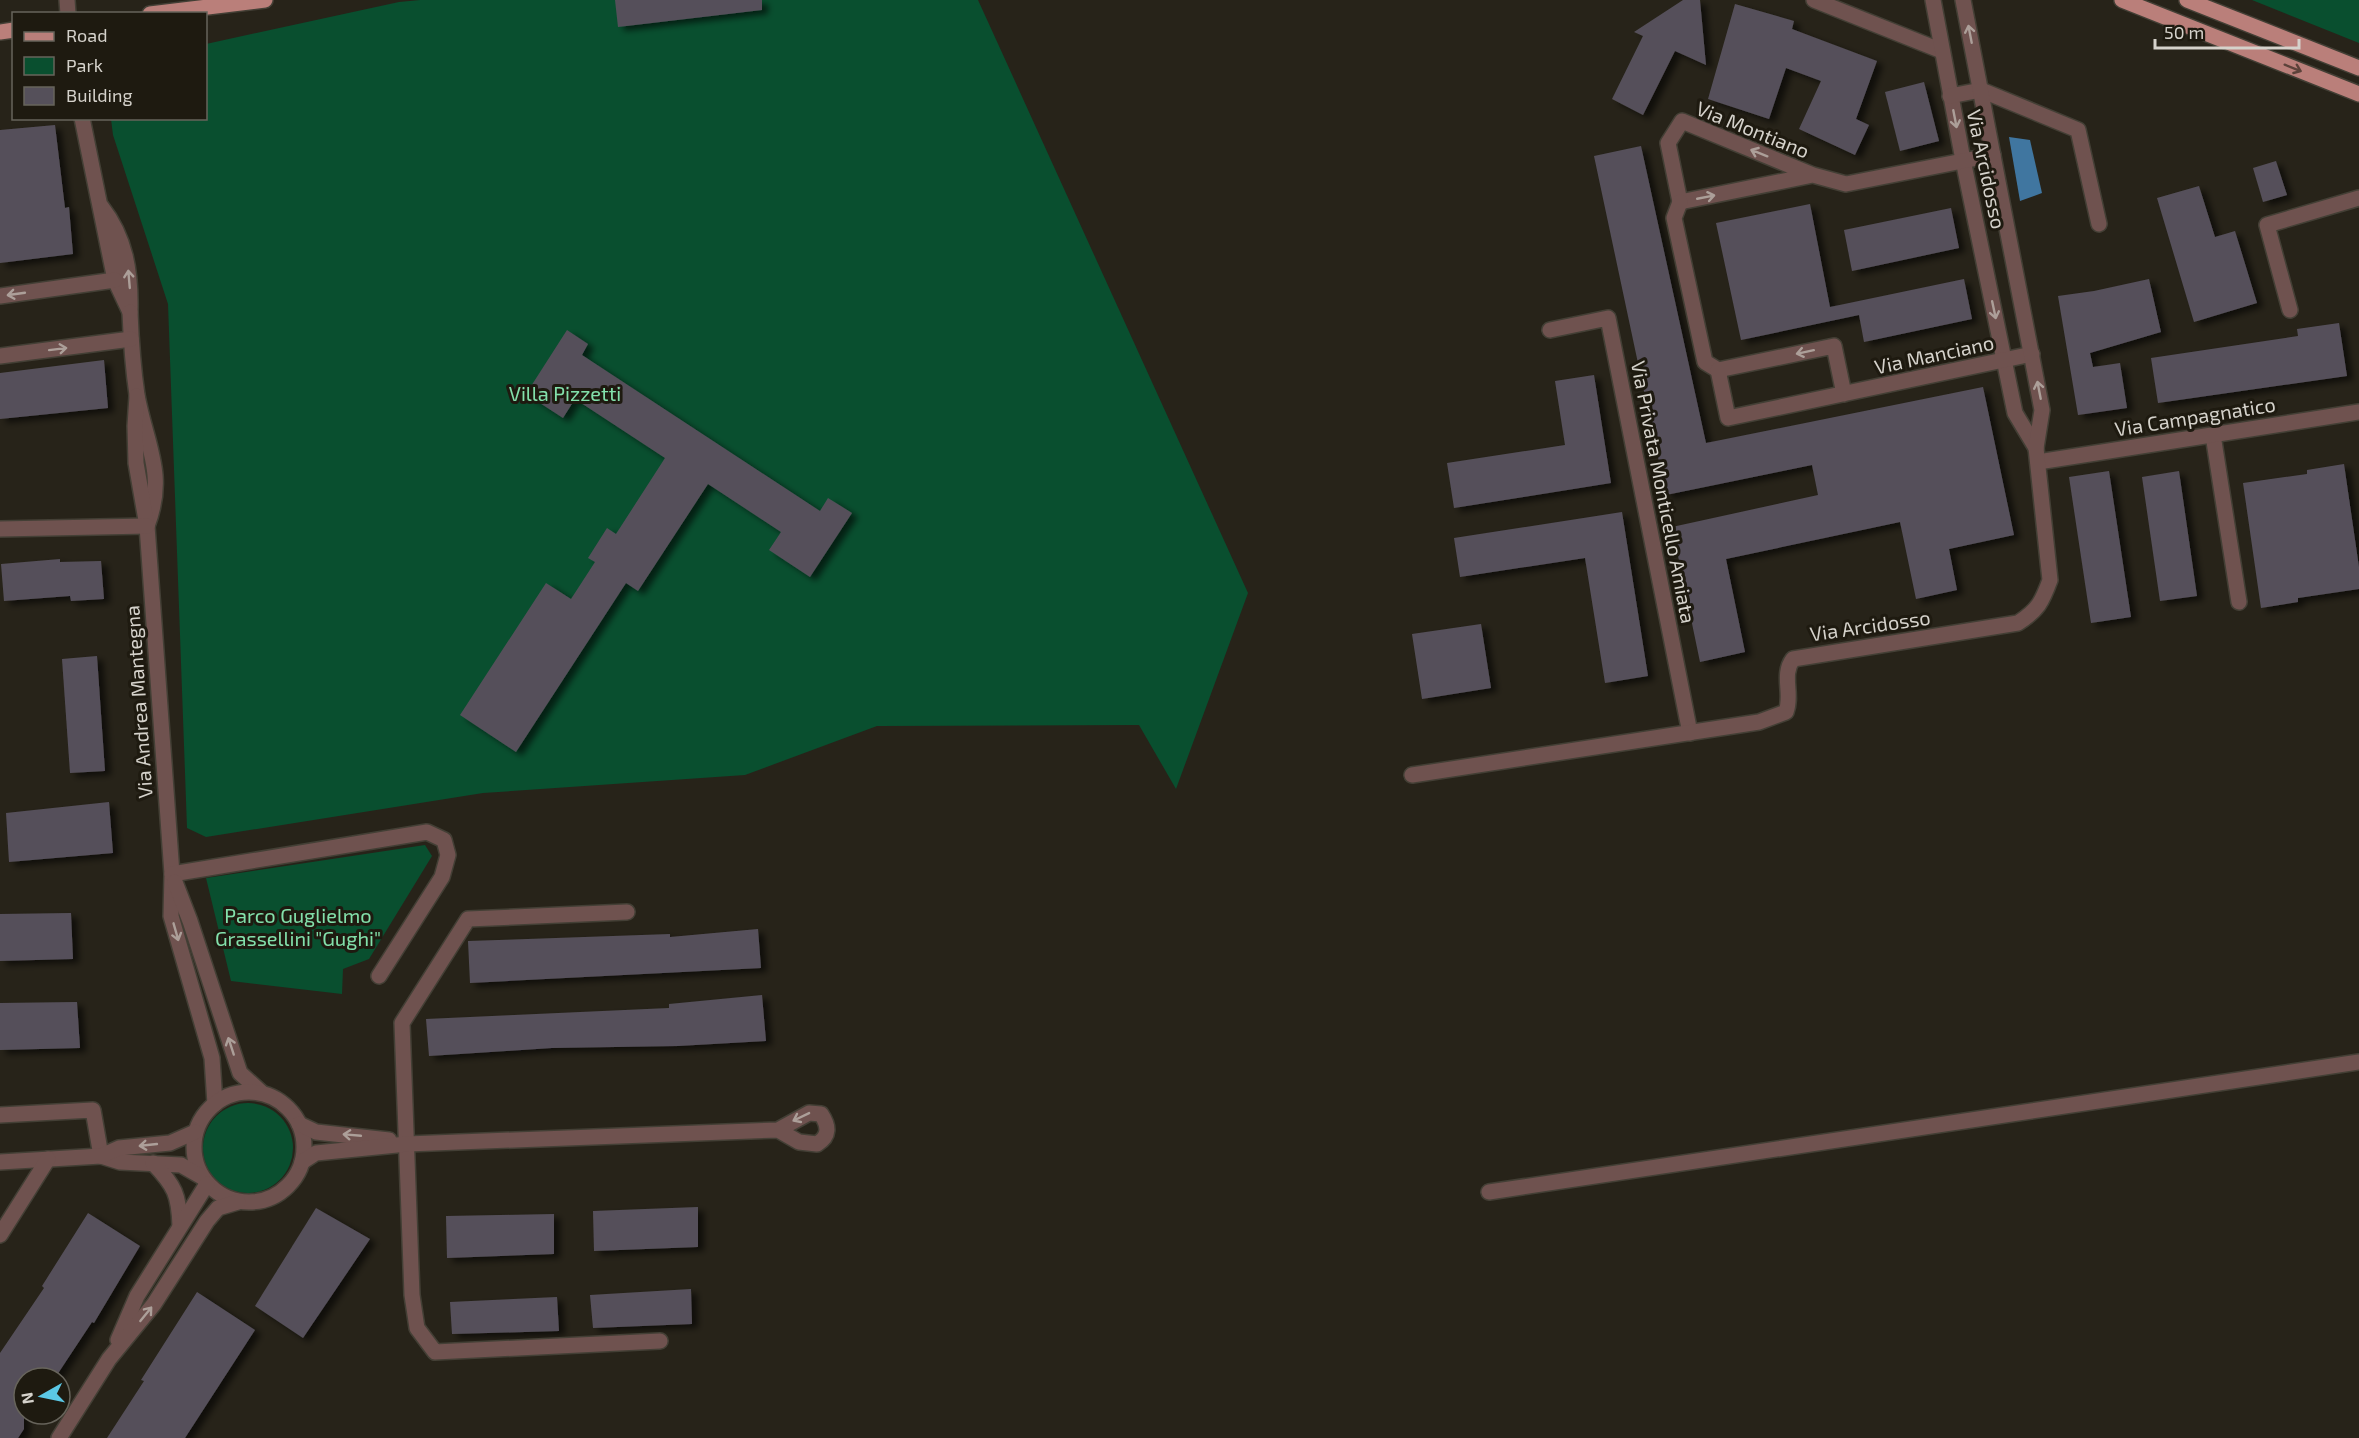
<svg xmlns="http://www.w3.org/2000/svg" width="2359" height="1438" viewBox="0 0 2359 1438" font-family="'Exo 2',sans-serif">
<defs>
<filter id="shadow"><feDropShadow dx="6" dy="4" stdDeviation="3" flood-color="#0009"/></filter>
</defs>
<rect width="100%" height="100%" fill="#272319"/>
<g fill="#094f2f">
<path d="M 420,0 L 978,0 L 1248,593 L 1176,789 L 1139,725 L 877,726 L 745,775 L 483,793 L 206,837 L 187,828 L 168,304 L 113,135 L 111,119 L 206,118 L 206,44 L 399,2 Z"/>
<path d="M 2252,0 L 2359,0 L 2359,43 Z"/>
<path d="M 425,845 L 432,856 L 369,959 L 343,969 L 342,994 L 231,981 L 206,878 Z"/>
<circle cx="248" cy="1148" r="45"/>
</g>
<path fill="#4076a0" d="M 2009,137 L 2030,140 L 2042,193 L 2020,201 Z"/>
<g fill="#55505a" filter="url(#shadow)">
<path d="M 615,0 L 762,0 L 762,10 L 618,27 Z"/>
<path d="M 1683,0 L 1700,0 L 1706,65 L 1675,51 L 1643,115 L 1612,99 L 1643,36 L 1634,32 Z"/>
<path d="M 1735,4 L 1794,21 L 1792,29 L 1877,61 L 1856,119 L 1869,125 L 1855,155 L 1799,129 L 1821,81 L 1786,68 L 1769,119 L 1708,99 Z"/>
<path d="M 1924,82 L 1939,141 L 1900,151 L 1885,92 Z"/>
<path d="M 55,125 L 65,208 L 69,207 L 73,254 L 0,263 L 0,130 Z"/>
<path d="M 1641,146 L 1706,443 L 1983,387 L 2014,535 L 1949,549 L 1957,590 L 1916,599 L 1900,522 L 1726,559 L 1745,652 L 1700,662 L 1672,527 L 1818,495 L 1812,465 L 1666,495 L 1594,156 Z"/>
<path d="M 2276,161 L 2287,195 L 2263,202 L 2253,168 Z"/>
<path d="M 2199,186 L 2215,237 L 2235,231 L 2257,303 L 2194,322 L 2157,198 Z"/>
<path d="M 1810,204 L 1830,307 L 1964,279 L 1972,319 L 1864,342 L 1859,315 L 1741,340 L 1716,223 Z"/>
<path d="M 1951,208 L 1959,248 L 1852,271 L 1844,230 Z"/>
<path d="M 2149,279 L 2161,332 L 2090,353 L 2093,367 L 2120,363 L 2127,408 L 2078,415 L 2058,296 L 2094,291 Z"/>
<path d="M 2339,323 L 2347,376 L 2158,403 L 2151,358 L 2298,336 L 2297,329 Z"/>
<path d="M 567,330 L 588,344 L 582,355 L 820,511 L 828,498 L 852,513 L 810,577 L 769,550 L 781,532 L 708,484 L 638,591 L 626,583 L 516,752 L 460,715 L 546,583 L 571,599 L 595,562 L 588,558 L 607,528 L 616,534 L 665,458 L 575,399 L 563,418 L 526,394 Z"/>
<path d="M 104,360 L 108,408 L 0,419 L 0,373 Z"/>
<path d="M 1594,375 L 1611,483 L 1454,508 L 1447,463 L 1565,445 L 1555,381 Z"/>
<path d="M 2344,464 L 2359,567 L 2359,589 L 2298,598 L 2298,602 L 2261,608 L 2243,483 L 2307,474 L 2307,470 Z"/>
<path d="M 2109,471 L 2131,617 L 2091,623 L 2069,477 Z"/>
<path d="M 2179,471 L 2197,596 L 2160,601 L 2142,477 Z"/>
<path d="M 1622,512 L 1648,676 L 1605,683 L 1585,558 L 1460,577 L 1454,538 Z"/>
<path d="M 60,559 L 60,562 L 101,561 L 104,599 L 71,601 L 70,596 L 4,601 L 1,564 Z"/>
<path d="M 1481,624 L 1491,688 L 1422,699 L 1412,634 Z"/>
<path d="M 97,656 L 105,771 L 70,773 L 62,659 Z"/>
<path d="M 109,802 L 113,853 L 9,862 L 6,813 Z"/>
<path d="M 71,913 L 73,959 L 0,961 L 0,914 Z"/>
<path d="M 758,929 L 761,968 L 470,983 L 468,941 L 670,934 L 670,937 Z"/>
<path d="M 762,995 L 766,1041 L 678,1046 L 552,1048 L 429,1056 L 426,1019 L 669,1008 L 669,1004 Z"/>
<path d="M 77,1002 L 80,1048 L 0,1050 L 0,1003 Z"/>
<path d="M 698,1207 L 698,1247 L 594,1251 L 593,1211 Z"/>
<path d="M 316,1208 L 370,1239 L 303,1338 L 255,1306 Z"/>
<path d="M 88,1213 L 140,1246 L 94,1323 L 92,1322 L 55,1378 L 24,1378 L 24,1429 L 18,1438 L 0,1438 L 0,1353 L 44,1288 L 42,1286 Z"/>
<path d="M 554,1214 L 554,1254 L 447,1258 L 446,1216 Z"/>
<path d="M 691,1289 L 692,1324 L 593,1328 L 590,1295 Z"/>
<path d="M 197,1292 L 255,1330 L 185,1438 L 107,1438 L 144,1381 L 141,1380 Z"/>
<path d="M 557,1297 L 559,1331 L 452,1334 L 450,1302 Z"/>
</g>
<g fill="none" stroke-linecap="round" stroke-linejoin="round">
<defs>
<g id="minor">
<path d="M 67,0 L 68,14"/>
<path d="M 1814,0 L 1942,51"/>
<path d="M 1933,0 L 1963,160 L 2015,413 L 2036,448"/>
<path d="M 1950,96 L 1981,90 L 2078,130 L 2099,224"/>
<path d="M 82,118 L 115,280 L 130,312 C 131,273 126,238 101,206"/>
<path d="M 1813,175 L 1680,202 L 1668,143 L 1682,121 L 1813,175 L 1846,184 L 1993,155"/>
<path d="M 1680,202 L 1674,218 L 1705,362 L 1718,370"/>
<path d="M 0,296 L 115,280"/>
<path d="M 2290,310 L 2267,225 L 2359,198"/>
<path d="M 130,312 C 131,339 133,368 137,395 C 146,445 167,474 147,526"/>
<path d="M 1550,330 L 1608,318 L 1690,733"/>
<path d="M 0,356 L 131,339"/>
<path d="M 1844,394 L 1834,346 L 1718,370 L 1728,418 L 2032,354"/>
<path d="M 137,396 L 135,426 L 136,463 L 147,526 L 172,874 L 171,916 L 212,1058 L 215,1104"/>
<path d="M 2213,435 L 2239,602"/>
<path d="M 2038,462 L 2359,412"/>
<path d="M 0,529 L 147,526"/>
<path d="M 1412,775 L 1759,722 L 1786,712 C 1793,694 1781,675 1793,659 L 2018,623 C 2038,610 2042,602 2050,580 L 2036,448 L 2042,410 L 1963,0"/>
<path d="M 172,874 L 427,832 L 444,840 L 448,855 L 442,877 L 379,976"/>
<path d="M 175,882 L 190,921 L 240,1073 L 262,1093"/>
<path d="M 627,912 L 468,919 L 402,1023 L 412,1295 L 417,1328 L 435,1352 L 660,1341"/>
<circle cx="249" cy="1147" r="55"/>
<path d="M 0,1115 L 93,1110 L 101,1156"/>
<path d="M 299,1124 L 316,1132 L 389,1140"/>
<path d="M 101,1156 L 120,1162 L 181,1165 L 202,1177"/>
<path d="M 0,1162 L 101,1156 L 119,1148 L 170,1143 L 195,1132"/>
<path d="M 302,1162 L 316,1153 L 407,1144 L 778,1130 L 809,1113 L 821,1114 C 829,1126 830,1136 817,1144 L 799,1142 L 778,1130"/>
<path d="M 153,1163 C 175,1186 179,1195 180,1226"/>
<path d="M 1489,1192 L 2359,1062"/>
<path d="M 0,1235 L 48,1159"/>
<path d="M 118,1340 L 137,1296 L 207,1184"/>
<path d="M 59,1438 L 109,1359 L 154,1304 L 207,1221 L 218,1208 L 238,1202"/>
</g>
<g id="major">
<path d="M 2122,0 L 2359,94"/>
<path d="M 2187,0 L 2359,68"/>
<path d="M 150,14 L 265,0"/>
<path d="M 0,32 L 14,30"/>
</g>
</defs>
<use href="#minor" stroke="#433f35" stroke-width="18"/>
<use href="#major" stroke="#433f35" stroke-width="18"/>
<use href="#minor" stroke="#6f524f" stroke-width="15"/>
<use href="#major" stroke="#ba7f7a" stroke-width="15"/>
</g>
<defs><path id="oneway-shaft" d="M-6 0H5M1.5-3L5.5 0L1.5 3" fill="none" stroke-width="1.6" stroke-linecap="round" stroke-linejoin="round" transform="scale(1.5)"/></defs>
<g stroke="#ac9f99">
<use href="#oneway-shaft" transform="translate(1970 34) rotate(-101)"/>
<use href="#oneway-shaft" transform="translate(1955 119) rotate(79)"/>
<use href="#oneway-shaft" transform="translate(1759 153) rotate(-158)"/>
<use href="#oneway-shaft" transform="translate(1706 197) rotate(-11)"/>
<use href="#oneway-shaft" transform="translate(129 279) rotate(-95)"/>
<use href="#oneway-shaft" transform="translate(16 294) rotate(172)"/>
<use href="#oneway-shaft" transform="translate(1994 310) rotate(78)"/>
<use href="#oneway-shaft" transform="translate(58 349) rotate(-7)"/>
<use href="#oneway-shaft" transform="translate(1805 352) rotate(168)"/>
<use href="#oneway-shaft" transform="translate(2039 390) rotate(-101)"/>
<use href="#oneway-shaft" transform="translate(176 932) rotate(74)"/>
<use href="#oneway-shaft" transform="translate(231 1046) rotate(-108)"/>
<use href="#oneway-shaft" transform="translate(801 1117) rotate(154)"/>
<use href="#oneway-shaft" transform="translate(352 1135) rotate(-175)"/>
<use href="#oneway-shaft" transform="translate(148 1145) rotate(174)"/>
<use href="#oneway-shaft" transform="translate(146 1314) rotate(-51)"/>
</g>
<use stroke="#5c423a" href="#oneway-shaft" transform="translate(2293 68) rotate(22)"/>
<g text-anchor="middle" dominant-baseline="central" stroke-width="6" stroke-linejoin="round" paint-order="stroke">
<g font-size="20" fill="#d5d2cb" stroke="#1e1a10">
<text transform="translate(1753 129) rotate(22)">Via Montiano</text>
<text transform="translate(1987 169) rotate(78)">Via Arcidosso</text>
<text transform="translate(1934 354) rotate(-12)">Via Manciano</text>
<text transform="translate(2195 416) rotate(-9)">Via Campagnatico</text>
<text transform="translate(1664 492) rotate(79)">Via Privata Monticello Amiata</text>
<text transform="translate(1870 625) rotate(-8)">Via Arcidosso</text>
<text transform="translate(138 702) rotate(-94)">Via Andrea Mantegna</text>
</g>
<g font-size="20" fill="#83e0ab" stroke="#1e1a10">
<text x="565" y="393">Villa Pizzetti</text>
<text x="298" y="915">Parco Guglielmo<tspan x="298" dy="23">Grassellini "Gughi"</tspan></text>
</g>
</g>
<rect x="12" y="12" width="195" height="108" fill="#1e1a10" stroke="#67645b" stroke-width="1.5"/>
<rect x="24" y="32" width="30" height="9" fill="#ba7f7a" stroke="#67645b" stroke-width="1.5"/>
<text x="66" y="42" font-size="18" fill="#d5d2cb">Road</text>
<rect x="24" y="57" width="30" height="18" fill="#094f2f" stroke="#67645b" stroke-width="1.5"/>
<text x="66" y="72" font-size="18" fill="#d5d2cb">Park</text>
<rect x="24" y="87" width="30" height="18" fill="#55505a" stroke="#67645b" stroke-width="1.5"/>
<text x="66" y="102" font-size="18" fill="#d5d2cb">Building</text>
<g transform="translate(42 1396) rotate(261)"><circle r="28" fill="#1e1a10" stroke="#67645b" stroke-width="1.5"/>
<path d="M0-4.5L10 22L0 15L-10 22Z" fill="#5bc8e6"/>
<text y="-9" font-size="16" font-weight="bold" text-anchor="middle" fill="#d5d2cb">N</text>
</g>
<path d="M2155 39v9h144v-9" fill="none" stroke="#d5d2cb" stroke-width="3"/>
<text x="2164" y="39" font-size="18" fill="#d5d2cb" stroke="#1e1a10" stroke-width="4.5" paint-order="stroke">50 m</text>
</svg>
